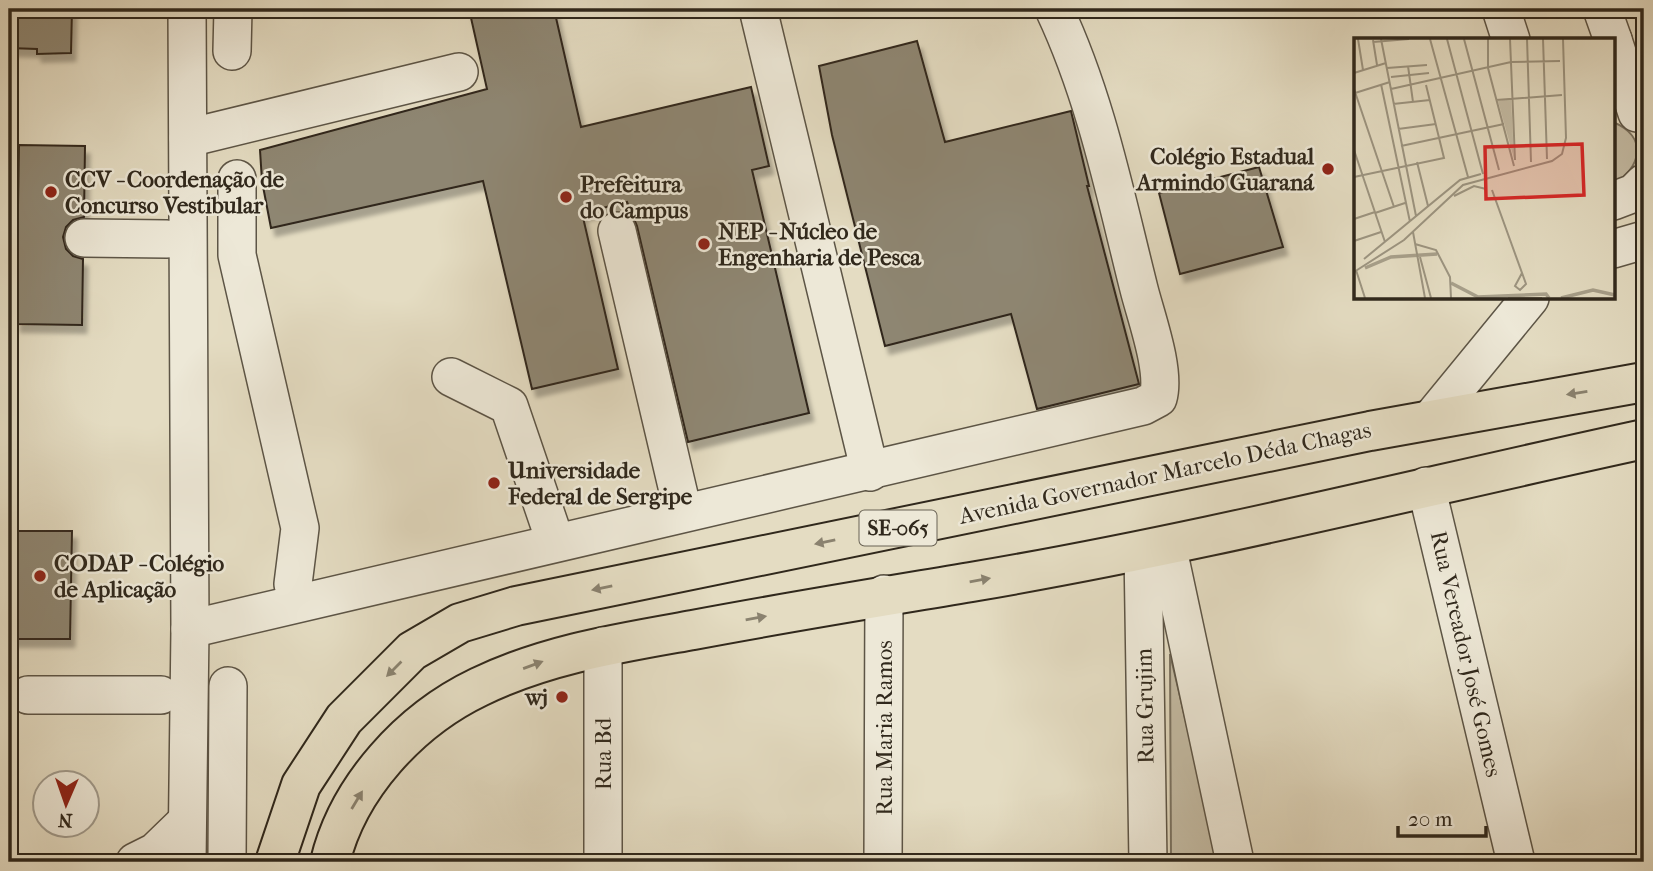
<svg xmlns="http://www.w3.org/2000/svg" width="1653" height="871" viewBox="0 0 1653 871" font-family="'IM FELL French Canon',serif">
<defs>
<filter id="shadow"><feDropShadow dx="4.5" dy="8" stdDeviation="2" flood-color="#0004"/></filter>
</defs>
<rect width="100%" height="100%" fill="#e4dcc2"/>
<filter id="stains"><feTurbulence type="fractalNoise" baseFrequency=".00286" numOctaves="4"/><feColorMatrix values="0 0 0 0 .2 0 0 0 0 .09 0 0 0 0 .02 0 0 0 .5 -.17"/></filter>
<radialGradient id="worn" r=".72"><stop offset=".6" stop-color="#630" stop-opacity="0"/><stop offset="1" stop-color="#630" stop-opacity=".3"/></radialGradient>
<g fill="#c5bda6" stroke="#7a7261" stroke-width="2">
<path d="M 1613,122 C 1649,137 1641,168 1613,185 Z"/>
<path d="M 1170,654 L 1219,862 L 1171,862 Z"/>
</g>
<g fill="#8e8672" stroke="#30281c" stroke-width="2" filter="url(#shadow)">
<path d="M 9,9 L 72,9 L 71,53 L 37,54 L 37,49 L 9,48 Z"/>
<path d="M 469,9 L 554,9 L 581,127 L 751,87 L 769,166 L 752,170 L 809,413 L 688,442 L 637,226 L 627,202 L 582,213 L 618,369 L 532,389 L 483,181 L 271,228 L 262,181 L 260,150 L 487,89 Z"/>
<path d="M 917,41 L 945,142 L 1071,111 L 1089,186 L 1087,186 L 1139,384 L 1037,409 L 1011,314 L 885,346 L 832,135 L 819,66 Z"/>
<path d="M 19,145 L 85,146 L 84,217 L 73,220 L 66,227 L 63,237 L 66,249 L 73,256 L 83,259 L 82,325 L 16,324 Z"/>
<path d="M 1259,167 L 1283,247 L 1180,274 L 1159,193 Z"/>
<path d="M 9,531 L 72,531 L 70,639 L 9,639 Z"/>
</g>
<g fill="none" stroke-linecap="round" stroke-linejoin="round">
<defs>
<g id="minor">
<path d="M 758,9 L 870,472"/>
<path d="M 1501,9 L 1511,40"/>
<path d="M 1602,9 L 1613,40"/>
<path d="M 1613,40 L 1637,113"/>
<path d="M 232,51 L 233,9"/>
<path d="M 188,138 L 459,72"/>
<path d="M 237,179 L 237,255 L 300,528 L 293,584"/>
<path d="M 1613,201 L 1634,193 L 1644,183"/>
<path d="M 617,231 L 683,512"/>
<path d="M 84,238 L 167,239"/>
<path d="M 1613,249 L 1644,240"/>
<path d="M 451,377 L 509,406 L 555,541"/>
<path d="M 1430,420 L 1530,298"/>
<path d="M 1426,486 L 1516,862"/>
<path d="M 1167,545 L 1235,862"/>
<path d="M 1143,550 L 1148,862"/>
<path d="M 190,629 L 1143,406 L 1158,398 C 1166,371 1146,317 1139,289 C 1115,194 1096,98 1054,9"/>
<path d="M 28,695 L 161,695"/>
<path d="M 135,862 L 155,852 L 187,821"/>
<path d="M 187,862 L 190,629 L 187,9"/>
<path d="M 227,862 L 228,686"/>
<path d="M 603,862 L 603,646"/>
<path d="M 883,862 L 884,594"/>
</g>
<g id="major">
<path d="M 275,862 L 301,785 L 344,719 L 412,651 L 460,623 L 516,606 L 1370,431 L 1644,382"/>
<path d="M 330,862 C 348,787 410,720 479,687 C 547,654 620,643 693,630 C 788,612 882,597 977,581 C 1201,543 1422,487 1644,439"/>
</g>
</defs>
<use href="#minor" stroke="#5d5546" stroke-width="40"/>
<use href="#major" stroke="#30281c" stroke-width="42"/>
<use href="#minor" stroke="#ede8d7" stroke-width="37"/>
<use href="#major" stroke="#e4dcc2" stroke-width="38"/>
</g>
<defs><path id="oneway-solid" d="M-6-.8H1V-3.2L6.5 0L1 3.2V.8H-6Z" transform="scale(1.75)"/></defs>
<g fill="#8a826f">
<use href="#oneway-solid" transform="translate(1577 393) rotate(171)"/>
<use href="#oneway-solid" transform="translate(825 542) rotate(168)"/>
<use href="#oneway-solid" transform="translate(980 580) rotate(-10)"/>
<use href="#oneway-solid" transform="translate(602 588) rotate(168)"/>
<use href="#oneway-solid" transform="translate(756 618) rotate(-10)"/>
<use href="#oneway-solid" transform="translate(533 665) rotate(-20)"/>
<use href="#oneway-solid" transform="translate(394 669) rotate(135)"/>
<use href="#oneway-solid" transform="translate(357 800) rotate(-59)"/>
</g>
<g fill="#8f2418" stroke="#ede8d7" stroke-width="2.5">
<circle cx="1328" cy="169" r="7"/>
<circle cx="51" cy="192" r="7"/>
<circle cx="566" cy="197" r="7"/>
<circle cx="704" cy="244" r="7"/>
<circle cx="494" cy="483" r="7"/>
<circle cx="40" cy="576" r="7"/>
<circle cx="562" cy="697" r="7"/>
</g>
<g text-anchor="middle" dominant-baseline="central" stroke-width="5" stroke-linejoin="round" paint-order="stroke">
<rect fill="#ede8d7" stroke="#696254" stroke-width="2" x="859.5" y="510.5" width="77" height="35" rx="5"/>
<g font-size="21" font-weight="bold" fill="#30281c">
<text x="898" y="528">SE-065</text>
</g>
<g font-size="23" font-weight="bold" fill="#30281c" stroke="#ede8d7" text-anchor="start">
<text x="1314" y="156" text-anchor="end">Colégio Estadual<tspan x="1314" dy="26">Armindo Guaraná</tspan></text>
<text x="65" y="179">CCV - Coordenação de<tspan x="65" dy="26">Concurso Vestibular</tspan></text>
<text x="580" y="184">Prefeitura<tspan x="580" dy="26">do Campus</tspan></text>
<text x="718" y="231">NEP - Núcleo de<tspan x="718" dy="26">Engenharia de Pesca</tspan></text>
<text x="508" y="470">Universidade<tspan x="508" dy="26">Federal de Sergipe</tspan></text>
<text x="54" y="563">CODAP - Colégio<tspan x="54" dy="26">de Aplicação</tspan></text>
<text x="548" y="697" text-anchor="end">wj</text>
</g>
<g font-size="23" fill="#30281c" stroke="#ede8d7">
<text transform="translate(1165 473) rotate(-12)">Avenida Governador Marcelo Déda Chagas</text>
<text transform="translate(1466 654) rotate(77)">Rua Vereador José Gomes</text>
<text transform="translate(1145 706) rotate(-91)">Rua Grujim</text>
<text transform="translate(884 728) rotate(-90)">Rua Maria Ramos</text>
<text transform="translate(603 754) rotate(-90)">Rua Bd</text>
</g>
</g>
<g transform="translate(1354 38)">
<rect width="261" height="261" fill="#e4dcc2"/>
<path d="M 157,60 L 160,121 L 144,63 Z" fill="#c5bda6"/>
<path fill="none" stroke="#a79f8a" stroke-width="3.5" d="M 11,230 L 37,219 L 83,216M 97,245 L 124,259 L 192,256 L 195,260M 207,260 L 239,252 L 261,257"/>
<path fill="none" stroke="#9c9480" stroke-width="2" d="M 4,1 L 9,32M 27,1 L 62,178M 76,1 L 114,139M 93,1 L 129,136M 110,1 L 145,132M 134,1 L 134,30 L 160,128M 156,1 L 161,122M 173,1 L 177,124M 189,1 L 193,121M 19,2 L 23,27M 19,4 L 55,1M 54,28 L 59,64M 33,30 L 73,27M 0,35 L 32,25M 37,39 L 75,35M 27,46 L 56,184M 0,51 L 40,169M 37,51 L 157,24 L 206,23M 1,55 L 36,44M 142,62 L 208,57M 39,66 L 76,62M 44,91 L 82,86M 47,108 L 150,86M 0,112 L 31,204M 63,124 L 74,168M 0,139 L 90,120 L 72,47M 138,152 L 172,246 L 166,252 L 161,248 L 168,235M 100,158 L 120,148 L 132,151M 21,175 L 51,165M 0,181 L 21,174M 59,194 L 71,260M 0,203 L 27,194M 61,206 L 82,212 L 96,239 L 97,260M 66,219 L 77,260M 10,221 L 106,142 L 127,136M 2,232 L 11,260M 0,234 L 50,202 L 109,147 L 198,123 L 208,116 L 212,100 L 209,1M 154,260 L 188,260"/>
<path fill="#d62828" fill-opacity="0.15" stroke="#d62828" stroke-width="3.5" d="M 228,106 L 230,157 L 132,161 L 131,109 Z"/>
<rect width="261" height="261" fill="none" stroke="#30281c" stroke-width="3.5"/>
</g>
<rect width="1653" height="871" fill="none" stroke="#e4dcc2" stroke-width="35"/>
<rect x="10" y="10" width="1632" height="850" fill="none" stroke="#30281c" stroke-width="3.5"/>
<rect x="18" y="18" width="1618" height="836" fill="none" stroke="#30281c" stroke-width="2"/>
<g transform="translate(66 804) rotate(182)"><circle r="33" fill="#ede8d7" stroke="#a19b8c" stroke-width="2"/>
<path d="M0-5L12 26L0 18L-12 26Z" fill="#8f2418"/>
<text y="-10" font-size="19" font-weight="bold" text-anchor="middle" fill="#30281c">N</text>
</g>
<path d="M1398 826v10h88v-10" fill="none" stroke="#30281c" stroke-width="3.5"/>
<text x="1408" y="826" font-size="21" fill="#30281c" stroke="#ede8d7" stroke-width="5" paint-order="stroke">20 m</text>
<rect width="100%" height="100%" filter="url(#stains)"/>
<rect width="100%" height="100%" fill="url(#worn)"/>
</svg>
